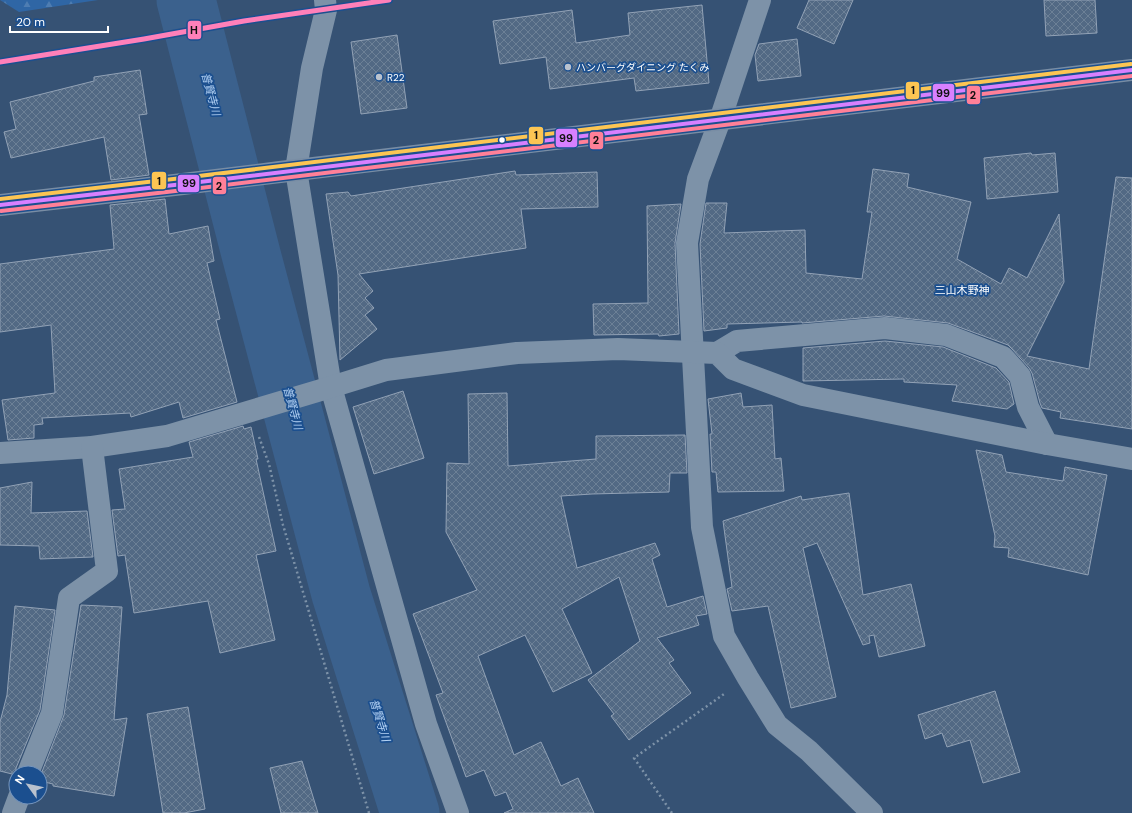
<svg xmlns="http://www.w3.org/2000/svg" width="1132" height="813" viewBox="0 0 1132 813" font-family="'DM Sans','Noto Sans JP',sans-serif">
<defs>
<pattern id="forest-firs" width="22" height="20" patternUnits="userSpaceOnUse"><rect width="22" height="20" fill="#2f66a5"/><path d="M5 1l3.5 6h-7zM16 11l3.5 6h-7z" fill="#4e7db2"/></pattern>
<pattern id="building-cross-hatch" width="8" height="8" patternUnits="userSpaceOnUse"><rect width="8" height="8" fill="#526984"/><path d="M0 0l8 8M0 8l8-8" fill="none" stroke="#6c8096"/></pattern>
</defs>
<rect width="100%" height="100%" fill="#365274"/>
<path fill="url(#forest-firs)" d="M 0,0 L 98,0 L 19,12 Z"/>
<g fill="none" stroke-linecap="round" stroke-linejoin="round">
<path stroke="#3b618d" stroke-width="59" d="M 186,0 L 251,254 L 341,594 L 410,813"/>
</g>
<g fill="url(#building-cross-hatch)" stroke="#92a2b6">
<path d="M 809,0 L 853,0 L 834,44 L 797,28 Z"/>
<path d="M 1044,0 L 1095,0 L 1097,33 L 1046,36 Z"/>
<path d="M 702,5 L 709,83 L 636,91 L 634,78 L 550,89 L 546,57 L 500,64 L 493,21 L 572,10 L 576,43 L 630,35 L 628,13 Z"/>
<path d="M 397,35 L 407,108 L 361,114 L 351,42 Z"/>
<path d="M 797,39 L 801,76 L 758,81 L 755,55 L 759,44 Z"/>
<path d="M 140,70 L 147,114 L 139,115 L 149,175 L 111,180 L 104,137 L 11,158 L 4,132 L 16,129 L 10,102 L 94,81 L 94,77 Z"/>
<path d="M 1031,153 L 1032,155 L 1055,153 L 1058,192 L 987,199 L 984,158 Z"/>
<path d="M 873,169 L 909,174 L 907,187 L 971,202 L 957,259 L 1001,284 L 1009,268 L 1027,278 L 1059,214 L 1064,282 L 1027,356 L 1089,369 L 1116,177 L 1132,178 L 1132,429 L 1060,418 L 1061,412 L 1042,408 L 1040,403 L 1032,373 L 1029,368 L 1012,349 L 1008,345 L 948,323 L 884,316 L 802,323 L 802,322 L 727,324 L 727,328 L 704,331 L 700,244 L 706,203 L 727,203 L 724,233 L 805,230 L 806,273 L 862,279 L 872,212 L 867,212 Z"/>
<path d="M 515,171 L 516,175 L 597,172 L 598,207 L 521,209 L 526,248 L 359,274 L 373,291 L 365,298 L 374,308 L 365,315 L 377,329 L 340,360 L 338,275 L 326,194 L 348,192 L 351,196 Z"/>
<path d="M 165,199 L 169,234 L 208,226 L 214,261 L 207,263 L 220,319 L 216,320 L 237,402 L 183,418 L 179,402 L 131,417 L 130,413 L 42,418 L 43,424 L 34,425 L 34,438 L 8,440 L 2,400 L 55,393 L 51,325 L 0,332 L 0,264 L 114,249 L 110,205 Z"/>
<path d="M 681,204 L 675,243 L 679,334 L 659,336 L 658,334 L 594,335 L 593,304 L 648,303 L 647,206 Z"/>
<path d="M 885,341 L 943,347 L 996,368 L 1009,382 L 1014,404 L 1007,409 L 952,401 L 957,385 L 904,382 L 904,379 L 803,381 L 803,348 Z"/>
<path d="M 403,391 L 424,458 L 374,474 L 353,407 Z"/>
<path d="M 507,393 L 508,466 L 596,459 L 596,436 L 685,435 L 687,473 L 670,473 L 669,492 L 592,494 L 561,496 L 577,568 L 655,543 L 660,555 L 652,559 L 667,607 L 703,596 L 707,614 L 696,616 L 699,625 L 657,638 L 674,660 L 669,663 L 691,693 L 629,740 L 611,716 L 614,714 L 588,680 L 640,641 L 619,577 L 562,609 L 592,673 L 553,692 L 525,635 L 478,656 L 514,755 L 541,742 L 561,786 L 578,778 L 594,813 L 504,813 L 513,809 L 506,792 L 495,796 L 484,770 L 466,777 L 436,695 L 443,693 L 413,614 L 477,590 L 446,532 L 447,463 L 469,464 L 468,394 Z"/>
<path d="M 741,393 L 743,407 L 772,405 L 775,459 L 781,458 L 784,491 L 718,492 L 716,472 L 712,472 L 710,434 L 712,434 L 708,399 Z"/>
<path d="M 243,426 L 244,429 L 251,427 L 258,459 L 256,459 L 276,551 L 256,555 L 275,640 L 220,653 L 208,601 L 134,613 L 125,555 L 118,556 L 112,510 L 125,509 L 119,469 L 193,457 L 189,442 Z"/>
<path d="M 976,450 L 1002,455 L 1006,472 L 1063,481 L 1065,467 L 1107,475 L 1088,575 L 1008,557 L 1009,548 L 994,547 L 995,536 Z"/>
<path d="M 32,482 L 31,513 L 87,511 L 93,557 L 40,559 L 39,546 L 0,545 L 0,488 Z"/>
<path d="M 849,493 L 863,595 L 911,584 L 925,646 L 879,657 L 874,635 L 869,636 L 870,643 L 863,645 L 817,543 L 803,548 L 836,697 L 791,708 L 768,606 L 732,611 L 727,589 L 732,587 L 723,521 L 801,496 L 802,500 Z"/>
<path d="M 81,605 L 122,607 L 114,720 L 127,718 L 114,796 L 53,786 L 53,784 L 40,781 L 40,777 L 64,715 Z"/>
<path d="M 15,606 L 55,610 L 40,710 L 16,768 L 16,775 L 0,771 L 0,722 L 7,695 Z"/>
<path d="M 995,691 L 1020,772 L 983,783 L 970,740 L 947,747 L 942,733 L 925,739 L 918,715 Z"/>
<path d="M 188,707 L 205,809 L 184,813 L 163,813 L 147,714 Z"/>
<path d="M 302,761 L 318,813 L 281,813 L 270,768 Z"/>
</g>
<g fill="none" stroke-linecap="round" stroke-linejoin="round">
<g stroke="#7d92a8" stroke-width="2.5" stroke-dasharray="2 3" stroke-linecap="butt">
<path d="M 259,437 L 269,464 L 283,525 L 369,813"/>
<path d="M 672,813 L 634,758 L 724,694"/>
</g>
<g stroke="#7d92a8" stroke-width="22">
<path d="M 325,0 L 326,10 L 312,68 L 296,170 L 331,387 L 426,724 L 458,813"/>
<path d="M 760,0 L 720,120 L 698,179 L 687,243 L 702,527 L 724,636 L 748,678 L 777,725 L 809,751 L 872,813"/>
<path d="M 717,353 L 737,341 L 885,328 L 946,335 L 1003,357 L 1020,376 L 1028,407 L 1047,444"/>
<path d="M 0,453 L 92,447 L 167,436 L 331,387 L 386,370 L 517,353 L 618,349 L 717,353 L 733,369 L 803,395 L 1047,444 L 1132,459"/>
<path d="M 28,773 L 52,713 L 69,598 L 107,571 L 92,447"/>
<path d="M 13,813 L 19,797"/>
</g>
<path stroke="#798da4" stroke-width="22" d="M 0,205 L 183,184 L 280,172 L 1132,70"/>
<defs>
<path id="bus-1" d="M 0,205 L 183,184 L 1132,70"/>
<path id="bus-2" d="M 1,211 L 184,190 L 1132,76"/>
<path id="bus-3" d="M 0,199 L 182,178 L 1131,64"/>
</defs>
<use href="#bus-1" stroke="#1b4f8f" stroke-width="7"/>
<use href="#bus-2" stroke="#1b4f8f" stroke-width="7"/>
<use href="#bus-3" stroke="#1b4f8f" stroke-width="7"/>
<use href="#bus-1" stroke="#d880ff" stroke-width="4"/>
<use href="#bus-2" stroke="#ff8098" stroke-width="4"/>
<use href="#bus-3" stroke="#fcc553" stroke-width="4"/>
<defs>
<path id="rail-1" d="M 0,62 L 144,39 L 244,21 L 389,0"/>
</defs>
<use href="#rail-1" stroke="#1b4f8f" stroke-width="8"/>
<use href="#rail-1" stroke="#ff80b9" stroke-width="5"/>
</g>
<g fill="#b9c2ce" stroke="#1b4f8f" stroke-width="1.5">
<circle cx="568" cy="67" r="4"/>
<circle cx="379" cy="77" r="4"/>
</g>
<circle fill="#fff" stroke="#1b4f8f" stroke-width="1.5" cx="502" cy="140" r="3.5"/>
<g text-anchor="middle" dominant-baseline="central" stroke-width="3.5" stroke-linejoin="round" paint-order="stroke">
<g font-size="10" fill="#fff" stroke="#1b4f8f" text-anchor="start">
<text x="576" y="67">ハンバーグダイニング たくみ</text>
<text x="387" y="77">R22</text>
</g>
<g font-size="11" font-style="italic" fill="#b5d3f5" stroke="#1b4f8f">
<text transform="translate(211 94) rotate(75)">普賢寺川</text>
<text transform="translate(293 408) rotate(75)">普賢寺川</text>
<text transform="translate(380 720) rotate(73)">普賢寺川</text>
</g>
<g font-size="11" fill="#fff" stroke="#1b4f8f">
<text x="962" y="290">三山木野神</text>
</g>
</g>
<g stroke="#1b4f8f" stroke-width="1.5">
<rect x="187" y="20" width="15" height="20" rx="4" fill="#ff80b9"/>
<rect x="905" y="81" width="15" height="19" rx="4" fill="#fcc553"/>
<rect x="932" y="83" width="23" height="19" rx="4" fill="#d880ff"/>
<rect x="966" y="85" width="15" height="20" rx="4" fill="#ff8098"/>
<rect x="528" y="126" width="16" height="19" rx="4" fill="#fcc553"/>
<rect x="555" y="128" width="23" height="20" rx="4" fill="#d880ff"/>
<rect x="589" y="131" width="15" height="19" rx="4" fill="#ff8098"/>
<rect x="151" y="171" width="16" height="19" rx="4" fill="#fcc553"/>
<rect x="177" y="174" width="23" height="19" rx="4" fill="#d880ff"/>
<rect x="212" y="176" width="15" height="19" rx="4" fill="#ff8098"/>
</g>
<g font-size="11" text-anchor="middle" font-weight="bold" fill="#111">
<text x="194" y="34">H</text>
<text x="913" y="94">1</text>
<text x="943" y="97">99</text>
<text x="973" y="99">2</text>
<text x="536" y="139">1</text>
<text x="566" y="142">99</text>
<text x="596" y="144">2</text>
<text x="159" y="185">1</text>
<text x="189" y="187">99</text>
<text x="219" y="190">2</text>
</g>
<g transform="translate(28 785) rotate(303)"><circle r="19" fill="#1b4f8f" stroke="#7695bc"/>
<path d="M0-3L7 15L0 10L-7 15Z" fill="#b9c2ce"/>
<text y="-6" font-size="11" font-weight="bold" text-anchor="middle" fill="#ffffff">N</text>
</g>
<path d="M10 26v6h98v-6" fill="none" stroke="#ffffff" stroke-width="2"/>
<text x="16" y="26" font-size="12" fill="#ffffff" stroke="#1b4f8f" stroke-width="3" paint-order="stroke">20 m</text>
</svg>
